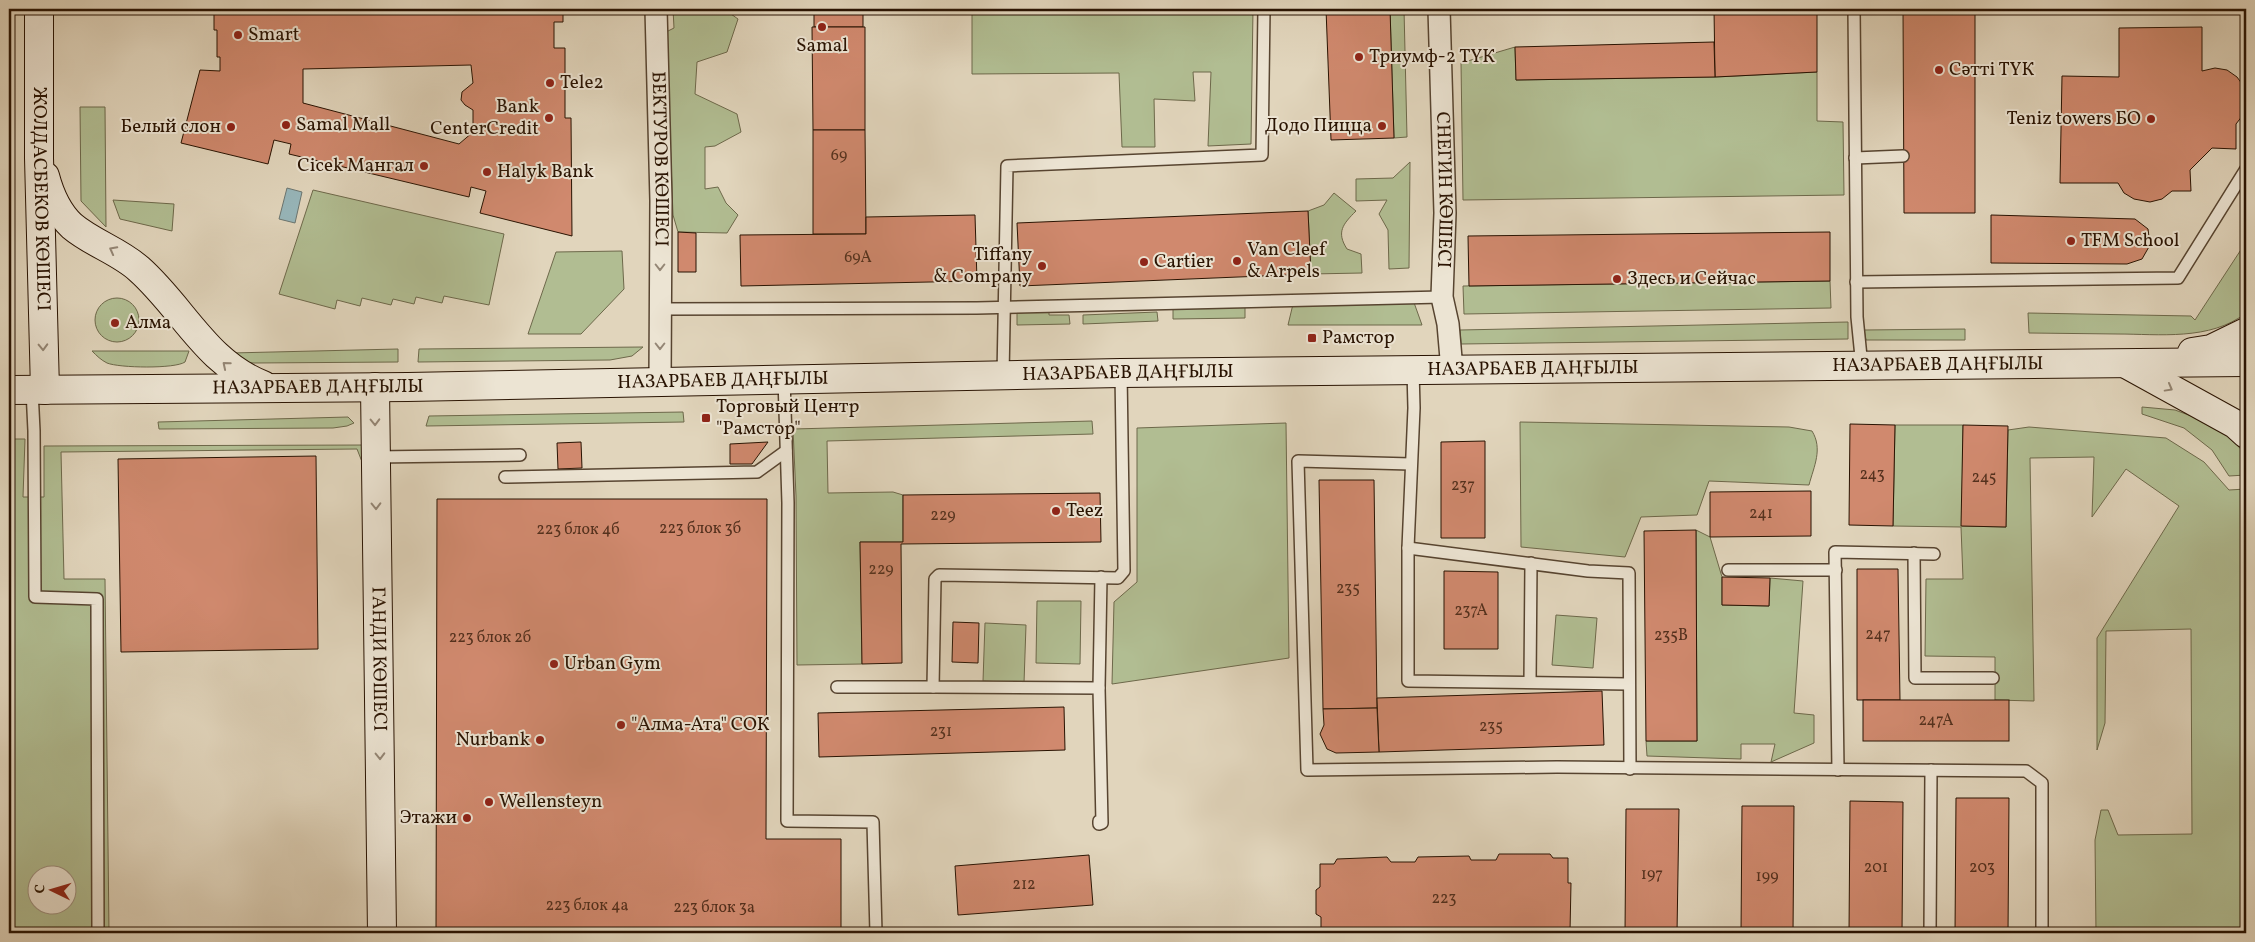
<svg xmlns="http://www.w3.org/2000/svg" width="2255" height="942" viewBox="0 0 2255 942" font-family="Vollkorn,serif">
<rect width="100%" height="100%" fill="#e1d5bc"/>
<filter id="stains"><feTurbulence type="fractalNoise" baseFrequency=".004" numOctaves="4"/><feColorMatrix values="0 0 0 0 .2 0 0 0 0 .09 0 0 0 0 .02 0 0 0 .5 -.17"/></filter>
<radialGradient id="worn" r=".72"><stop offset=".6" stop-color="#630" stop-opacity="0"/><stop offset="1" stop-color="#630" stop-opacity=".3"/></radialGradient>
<g fill="#b1bd92" stroke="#6d684a" fill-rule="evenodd">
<path d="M 673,9 L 724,9 L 738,19 L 727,52 L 697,62 L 695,94 L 737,114 L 741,132 L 715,146 L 705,147 L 705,189 L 718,187 L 726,203 L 738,215 L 727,233 L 678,232 L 673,215 L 666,32 L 674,28 Z"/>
<path d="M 972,9 L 1253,9 L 1251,144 L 1208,146 L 1211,72 L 1193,72 L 1195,101 L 1154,99 L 1155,147 L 1122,147 L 1119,73 L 972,74 Z"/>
<path d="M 1390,9 L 1404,9 L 1407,137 L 1394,138 Z"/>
<path d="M 1515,47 L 1516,80 L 1715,77 L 1817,72 L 1817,121 L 1843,122 L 1844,195 L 1463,200 L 1461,63 Z"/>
<path d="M 80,107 L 105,107 L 106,227 L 81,201 Z"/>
<path d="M 1410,162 L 1409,268 L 1389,269 L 1388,230 L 1379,214 L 1387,200 L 1356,201 L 1356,179 L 1393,178 Z"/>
<path d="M 313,190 L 504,234 L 489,305 L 444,296 L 442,303 L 416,297 L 414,304 L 393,299 L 391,305 L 362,298 L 360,306 L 337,300 L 335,309 L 279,294 Z"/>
<path d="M 1334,193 L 1356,211 C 1343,224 1336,232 1347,249 L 1361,254 L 1362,273 L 1311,274 L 1308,211 L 1324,205 Z"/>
<path d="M 113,200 L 174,204 L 172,231 L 120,219 Z"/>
<path d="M 2246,242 L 2246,313 C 2210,341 2159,334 2117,334 C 2088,334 2058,333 2029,333 L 2028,313 L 2191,316 L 2195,320 Z"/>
<path d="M 622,251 L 624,289 L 581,334 L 528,334 L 556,252 Z"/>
<path d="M 1830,281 L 1831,308 L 1464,314 L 1463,286 Z"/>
<path d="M 1412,297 L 1422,325 L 1288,325 L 1294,300 Z"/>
<circle cx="117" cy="320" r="22"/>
<path d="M 1245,307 L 1245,318 L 1173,319 L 1173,309 Z"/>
<path d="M 1049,311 L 1049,315 L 1069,315 L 1070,324 L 1017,325 L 1017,313 Z"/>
<path d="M 1157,312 L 1158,321 L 1083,324 L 1083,315 Z"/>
<path d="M 1848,322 L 1848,339 L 1461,344 L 1460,330 Z"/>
<path d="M 1965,329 L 1965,340 L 1866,340 L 1864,330 Z"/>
<path d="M 643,347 L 632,356 L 610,360 L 418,362 L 419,349 Z"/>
<path d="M 398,349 L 398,362 L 254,363 L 243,362 L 231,353 Z"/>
<path d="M 92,351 L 189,351 L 185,362 C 175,369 119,368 107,363 C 101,360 97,356 92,351 Z"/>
<path d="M 2142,407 L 2175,410 L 2221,427 L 2246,455 L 2246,475 L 2229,476 L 2212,450 L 2184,428 L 2142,414 Z"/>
<path d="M 683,412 L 684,422 L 426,426 L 429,416 Z"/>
<path d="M 348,417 L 354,423 L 347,426 L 333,428 L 159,429 L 158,422 Z"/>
<path d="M 1092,421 L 1093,434 L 827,441 L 828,493 L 893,492 L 903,495 L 903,542 L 860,542 L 862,664 L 797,665 L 796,496 L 793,429 Z"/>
<path d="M 1520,422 L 1789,427 L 1812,431 C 1823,449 1814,466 1809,485 L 1709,481 L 1697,515 L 1641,517 L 1625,557 L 1521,547 Z"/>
<path d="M 1286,423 L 1289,658 L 1112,684 L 1114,602 L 1137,582 L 1137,428 Z"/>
<path d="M 1895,425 L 1963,425 L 1962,526 L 2006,527 L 2008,430 L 2029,427 L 2166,438 L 2204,462 L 2229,490 L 2246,489 L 2246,933 L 2096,933 L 2095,840 L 2101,810 L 2108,810 L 2118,835 L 2192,834 L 2191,629 L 2106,631 L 2105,723 L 2097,750 L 2097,638 L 2179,506 L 2126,469 L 2092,517 L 2094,457 L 2030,458 L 2034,701 L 1995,700 L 1995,657 L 1925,656 L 1926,579 L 1963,579 L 1961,527 L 1893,526 Z"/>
<path d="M 9,439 L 25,439 L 23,497 L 44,497 L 44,446 L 366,445 L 366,472 L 357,449 L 61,452 L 64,579 L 105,579 L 109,933 L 9,933 ZM 38,874 L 68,874 L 68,904 L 38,904 Z"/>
<path d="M 1696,530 L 1710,537 L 1722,577 L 1722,605 L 1769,606 L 1770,578 L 1803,581 L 1794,713 L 1814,715 L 1814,743 L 1771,762 L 1775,744 L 1741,744 L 1741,759 L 1647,756 L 1646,741 L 1697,741 Z"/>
<path d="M 1037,601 L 1081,601 L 1080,664 L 1036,663 Z"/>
<path d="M 1556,615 L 1597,618 L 1593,668 L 1552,665 Z"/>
<path d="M 985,623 L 1026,625 L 1024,683 L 983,681 Z"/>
</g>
<path fill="#97b6ba" stroke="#6b7570" d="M 287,188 L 302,192 L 295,223 L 279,219 Z"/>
<g fill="#d0896e" stroke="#291302" fill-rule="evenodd">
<path d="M 214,9 L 563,9 L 563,22 L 554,22 L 554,48 L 565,48 L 565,118 L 571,118 L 572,236 L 480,213 L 486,191 L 471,187 L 469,197 L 289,154 L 291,144 L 274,140 L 268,164 L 181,143 L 200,70 L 220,71 L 220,57 L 217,57 L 217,30 L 214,30 ZM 471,65 L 473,83 L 462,92 L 461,100 L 465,105 L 473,110 L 473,132 L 459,144 L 303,103 L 303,69 Z"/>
<rect x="814" y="9" width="49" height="18"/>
<path d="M 1326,9 L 1390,9 L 1394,138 L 1331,140 Z"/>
<path d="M 1714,9 L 1817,9 L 1817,72 L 1715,77 Z"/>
<path d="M 1903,9 L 1975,9 L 1975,213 L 1904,213 Z"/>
<path d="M 812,27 L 865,27 L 865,130 L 813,130 Z"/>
<path d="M 2202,27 L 2202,71 L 2215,68 L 2227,70 L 2237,77 L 2245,88 L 2246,105 L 2243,115 L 2236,124 L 2236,149 L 2212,148 L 2190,170 L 2191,191 L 2172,191 L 2162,199 L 2150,202 L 2134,199 L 2124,193 L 2118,183 L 2060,183 L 2062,76 L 2119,77 L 2119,28 Z"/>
<path d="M 1714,42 L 1715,77 L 1516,80 L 1515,47 Z"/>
<path d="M 813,130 L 865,130 L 866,234 L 813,234 Z"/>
<path d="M 1308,211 L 1311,274 L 1020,286 L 1017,223 Z"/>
<path d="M 975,215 L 977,281 L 741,286 L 740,235 L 866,234 L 866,217 Z"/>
<path d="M 1991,215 L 2135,219 L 2148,229 L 2150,245 L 2142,259 L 2127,264 L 1991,263 Z"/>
<path d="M 678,232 L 696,233 L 696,272 L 678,272 Z"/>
<path d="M 1830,232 L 1830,281 L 1469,286 L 1468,236 Z"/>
<path d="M 1850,424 L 1895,425 L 1893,526 L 1849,525 Z"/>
<path d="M 1963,425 L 2008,426 L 2006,527 L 1961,526 Z"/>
<path d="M 1485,441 L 1485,538 L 1441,538 L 1441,442 Z"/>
<path d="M 581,442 L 582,468 L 558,469 L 557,443 Z"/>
<path d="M 768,442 L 752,464 L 730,464 L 730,444 Z"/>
<path d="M 316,456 L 318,649 L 121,652 L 118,459 Z"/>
<path d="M 1319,480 L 1374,480 L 1377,708 L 1323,709 Z"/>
<path d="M 1811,491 L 1811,536 L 1710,537 L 1710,492 Z"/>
<path d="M 1100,493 L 1101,542 L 901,544 L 902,663 L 862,664 L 860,542 L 903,542 L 903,495 Z"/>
<path d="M 437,499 L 767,499 L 766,839 L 841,839 L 841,933 L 436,933 Z"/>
<path d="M 1696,530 L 1697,741 L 1646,741 L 1644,531 Z"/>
<path d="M 1857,569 L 1898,569 L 1900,700 L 1857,700 Z"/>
<path d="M 1444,571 L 1498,572 L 1498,649 L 1444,649 Z"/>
<path d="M 1722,577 L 1770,578 L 1769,606 L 1722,605 Z"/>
<path d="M 953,622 L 979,623 L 978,663 L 952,662 Z"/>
<path d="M 1602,691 L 1604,745 L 1379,752 L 1377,698 Z"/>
<rect x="1863" y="700" width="146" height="41"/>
<path d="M 1064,707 L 1065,750 L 819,757 L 818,713 Z"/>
<path d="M 1377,708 L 1379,752 L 1336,753 L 1327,749 L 1320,734 L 1324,725 L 1323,709 Z"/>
<path d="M 1956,798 L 2009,798 L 2008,933 L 1955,933 Z"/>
<path d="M 1850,801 L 1903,802 L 1902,933 L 1849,933 Z"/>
<path d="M 1742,806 L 1794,806 L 1793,933 L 1741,933 Z"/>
<path d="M 1626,809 L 1679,809 L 1677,933 L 1625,933 Z"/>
<path d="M 1499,854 L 1550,854 L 1553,858 L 1568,858 L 1568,883 L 1571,883 L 1570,931 L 1554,931 L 1554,933 L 1321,933 L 1321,917 L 1316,914 L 1316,890 L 1320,887 L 1320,864 L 1334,864 L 1337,859 L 1387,857 L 1391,862 L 1415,862 L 1418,857 L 1469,856 L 1471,860 L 1496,860 Z"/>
<path d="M 1089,855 L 1093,905 L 958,915 L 955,866 Z"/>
</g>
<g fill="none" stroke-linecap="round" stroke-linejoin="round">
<defs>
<g id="lane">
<path d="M 1854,9 L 1857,317 L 1862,367"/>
<path d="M 1855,158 L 1903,156"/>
<path d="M 1856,282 L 2178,278 L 2246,169"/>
<path d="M 660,309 L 977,308 L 1442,297"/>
<path d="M 1413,370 L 1414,408 L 1408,548 L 1408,681 L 1628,684"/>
<path d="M 1003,375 L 1007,166 L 1262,155 L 1264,9"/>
<path d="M 784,379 L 788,503 L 787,821 L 873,822 L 876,933"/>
<path d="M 32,390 L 34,431 L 35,597 L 97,599 L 98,933"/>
<path d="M 375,457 L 520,455"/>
<path d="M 1411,464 L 1298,461 L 1307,770 L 1557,767 L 2026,771 L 2042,783 L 2042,933"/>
<path d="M 505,477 L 757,472 L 786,451"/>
<path d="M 1408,548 L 1588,571 L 1629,573 L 1630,769"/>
<path d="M 1914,553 L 1915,678 L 1993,678"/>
<path d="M 1728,570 L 1836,570"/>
<path d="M 1530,682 L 1531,563"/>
<path d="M 837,687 L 933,687"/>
<path d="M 1099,688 L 1101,577"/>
<path d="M 1838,770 L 1835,552 L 1934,554"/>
<path d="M 1099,821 L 1099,824 L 1102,823 L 1099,688 L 933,687 L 935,579 L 939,575 L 1118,578 L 1124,571 L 1121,373"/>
<path d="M 1930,933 L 1931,770"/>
</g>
<g id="street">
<path id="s1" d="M 656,9 L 661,201 L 660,382"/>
<path id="s2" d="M 1439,9 L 1445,213 L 1442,297 L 1448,324 L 1452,370"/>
</g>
<g id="secondary">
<path id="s3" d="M 39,9 L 39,158 L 45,390"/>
<path d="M 45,176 C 50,195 58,213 72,226 C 92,243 119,251 139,269 C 183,308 206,363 263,385"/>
<path d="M 2192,352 L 2211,349 L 2246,332"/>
<path d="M 2128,365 L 2235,424 L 2246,434"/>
<path id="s4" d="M 375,387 L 382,933"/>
<path id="s5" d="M 9,390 L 408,387 L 1121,373 L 2246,362"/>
</g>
</defs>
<use href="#lane" stroke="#574430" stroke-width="14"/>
<use href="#street" stroke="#574430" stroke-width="24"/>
<use href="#secondary" stroke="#291302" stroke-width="30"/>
<use href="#lane" stroke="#ece4d3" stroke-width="11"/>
<use href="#street" stroke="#ece4d3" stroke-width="21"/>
<use href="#secondary" stroke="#ece4d3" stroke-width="28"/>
</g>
<defs><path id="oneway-chevron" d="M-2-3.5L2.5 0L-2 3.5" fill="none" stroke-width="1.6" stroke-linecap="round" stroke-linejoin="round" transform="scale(1.25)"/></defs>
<g stroke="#948675">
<use href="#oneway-chevron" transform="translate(113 250) rotate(-152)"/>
<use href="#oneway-chevron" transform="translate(660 267) rotate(90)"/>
<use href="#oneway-chevron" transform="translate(660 346) rotate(90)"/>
<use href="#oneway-chevron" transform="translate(43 347) rotate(88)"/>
<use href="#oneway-chevron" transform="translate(226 365) rotate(-140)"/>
<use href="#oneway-chevron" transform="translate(2169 388) rotate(29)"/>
<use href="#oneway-chevron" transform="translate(375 422) rotate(89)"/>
<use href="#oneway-chevron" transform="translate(376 506) rotate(89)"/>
<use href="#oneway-chevron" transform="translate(380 756) rotate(89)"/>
</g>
<g fill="#8f2418" stroke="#ece4d3" stroke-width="2">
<circle cx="822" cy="27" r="5"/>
<circle cx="238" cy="35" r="5"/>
<circle cx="1359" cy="57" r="5"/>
<circle cx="1939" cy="70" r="5"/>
<circle cx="550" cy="83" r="5"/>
<circle cx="549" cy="118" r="5"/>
<circle cx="2151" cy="119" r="5"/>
<circle cx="286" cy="125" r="5"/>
<circle cx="1382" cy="126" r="5"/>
<circle cx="231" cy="127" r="5"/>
<circle cx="424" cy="166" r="5"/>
<circle cx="487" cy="172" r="5"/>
<circle cx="2071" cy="241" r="5"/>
<circle cx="1237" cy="261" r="5"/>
<circle cx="1144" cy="262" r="5"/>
<circle cx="1042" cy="266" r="5"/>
<circle cx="1617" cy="279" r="5"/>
<circle cx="115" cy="323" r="5"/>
<rect x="1307" y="333" width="10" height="10" rx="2.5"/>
<rect x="701" y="413" width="10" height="10" rx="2.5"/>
<circle cx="1056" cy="511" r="5"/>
<circle cx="554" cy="664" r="5"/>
<circle cx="621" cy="725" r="5"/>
<circle cx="540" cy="740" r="5"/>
<circle cx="489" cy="802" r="5"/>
<circle cx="467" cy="818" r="5"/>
</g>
<g text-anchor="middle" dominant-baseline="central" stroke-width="4" stroke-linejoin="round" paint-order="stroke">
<g font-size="16" fill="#53301d">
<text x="839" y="156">69</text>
<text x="858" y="258">69А</text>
<text x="1872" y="475">243</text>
<text x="1984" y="478">245</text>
<text x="1463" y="486">237</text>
<text x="1761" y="514">241</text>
<text x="943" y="516">229</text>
<text x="700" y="529">223 блок 3б</text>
<text x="578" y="530">223 блок 4б</text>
<text x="881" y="570">229</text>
<text x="1348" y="589">235</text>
<text x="1471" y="611">237А</text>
<text x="1878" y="635">247</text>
<text x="1671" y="636">235В</text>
<text x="490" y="638">223 блок 2б</text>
<text x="1936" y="721">247А</text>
<text x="1491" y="727">235</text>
<text x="941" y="732">231</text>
<text x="1876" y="868">201</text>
<text x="1982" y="868">203</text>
<text x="1652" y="875">197</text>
<text x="1767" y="877">199</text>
<text x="1024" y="885">212</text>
<text x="1444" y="899">223</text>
<text x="587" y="906">223 блок 4а</text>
<text x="714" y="908">223 блок 3а</text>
</g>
<g font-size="19" fill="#291302" stroke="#ece4d3" text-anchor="start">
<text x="248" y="35">Smart</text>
<text x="822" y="46" text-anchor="middle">Samal</text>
<text x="1369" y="57">Триумф-2 ТҮК</text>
<text x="1949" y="70">Сәтті ТҮК</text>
<text x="560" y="83">Tele2</text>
<text x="539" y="107" text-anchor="end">Bank<tspan x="539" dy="22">CenterCredit</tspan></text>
<text x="2141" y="119" text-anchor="end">Teniz towers БО</text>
<text x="296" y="125">Samal Mall</text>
<text x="1372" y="126" text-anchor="end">Додо Пицца</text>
<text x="221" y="127" text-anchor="end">Белый слон</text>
<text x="414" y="166" text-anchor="end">Cicek Мангал</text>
<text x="497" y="172">Halyk Bank</text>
<text x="2081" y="241">TFM School</text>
<text x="1247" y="250">Van Cleef<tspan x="1247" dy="22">&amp; Arpels</tspan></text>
<text x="1032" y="255" text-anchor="end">Tiffany<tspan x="1032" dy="22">&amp; Company</tspan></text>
<text x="1154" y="262">Cartier</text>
<text x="1627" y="279">Здесь и Сейчас</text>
<text x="125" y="323">Алма</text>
<text x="1322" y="338">Рамстор</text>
<text x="716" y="407">Торговый Центр<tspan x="716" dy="22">"Рамстор"</tspan></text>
<text x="1066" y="511">Teez</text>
<text x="564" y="664">Urban Gym</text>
<text x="631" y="725">"Алма-Ата" СОК</text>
<text x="530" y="740" text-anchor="end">Nurbank</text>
<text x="499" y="802">Wellensteyn</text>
<text x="457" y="818" text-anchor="end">Этажи</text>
</g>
<g font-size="19" fill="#291302" stroke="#ece4d3">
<text stroke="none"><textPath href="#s1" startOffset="150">БЕКТУРОВ КӨШЕСІ</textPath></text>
<text stroke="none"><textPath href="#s2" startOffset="181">СНЕГИН КӨШЕСІ</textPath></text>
<text stroke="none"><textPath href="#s3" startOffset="190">ЖОЛДАСБЕКОВ КӨШЕСІ</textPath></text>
<text stroke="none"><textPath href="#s5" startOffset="1929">НАЗАРБАЕВ ДАҢҒЫЛЫ</textPath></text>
<text stroke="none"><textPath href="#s5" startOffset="1524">НАЗАРБАЕВ ДАҢҒЫЛЫ</textPath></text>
<text stroke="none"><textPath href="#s5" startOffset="1119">НАЗАРБАЕВ ДАҢҒЫЛЫ</textPath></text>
<text stroke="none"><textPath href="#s5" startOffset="714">НАЗАРБАЕВ ДАҢҒЫЛЫ</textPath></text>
<text stroke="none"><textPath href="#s5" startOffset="309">НАЗАРБАЕВ ДАҢҒЫЛЫ</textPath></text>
<text stroke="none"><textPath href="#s4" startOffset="272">ГАНДИ КӨШЕСІ</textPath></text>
</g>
</g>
<rect width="2255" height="942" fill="none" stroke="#e1d5bc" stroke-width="30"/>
<rect x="10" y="10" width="2235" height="922" fill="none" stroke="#291302" stroke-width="2.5"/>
<rect x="15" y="15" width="2225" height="912" fill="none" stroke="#291302"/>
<g transform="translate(52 890) rotate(275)"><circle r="24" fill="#ece4d3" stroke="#9e907f"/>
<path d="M0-4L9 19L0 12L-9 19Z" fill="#8f2418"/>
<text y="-8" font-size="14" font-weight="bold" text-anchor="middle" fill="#291302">С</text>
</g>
<rect width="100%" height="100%" filter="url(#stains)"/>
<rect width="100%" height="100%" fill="url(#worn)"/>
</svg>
